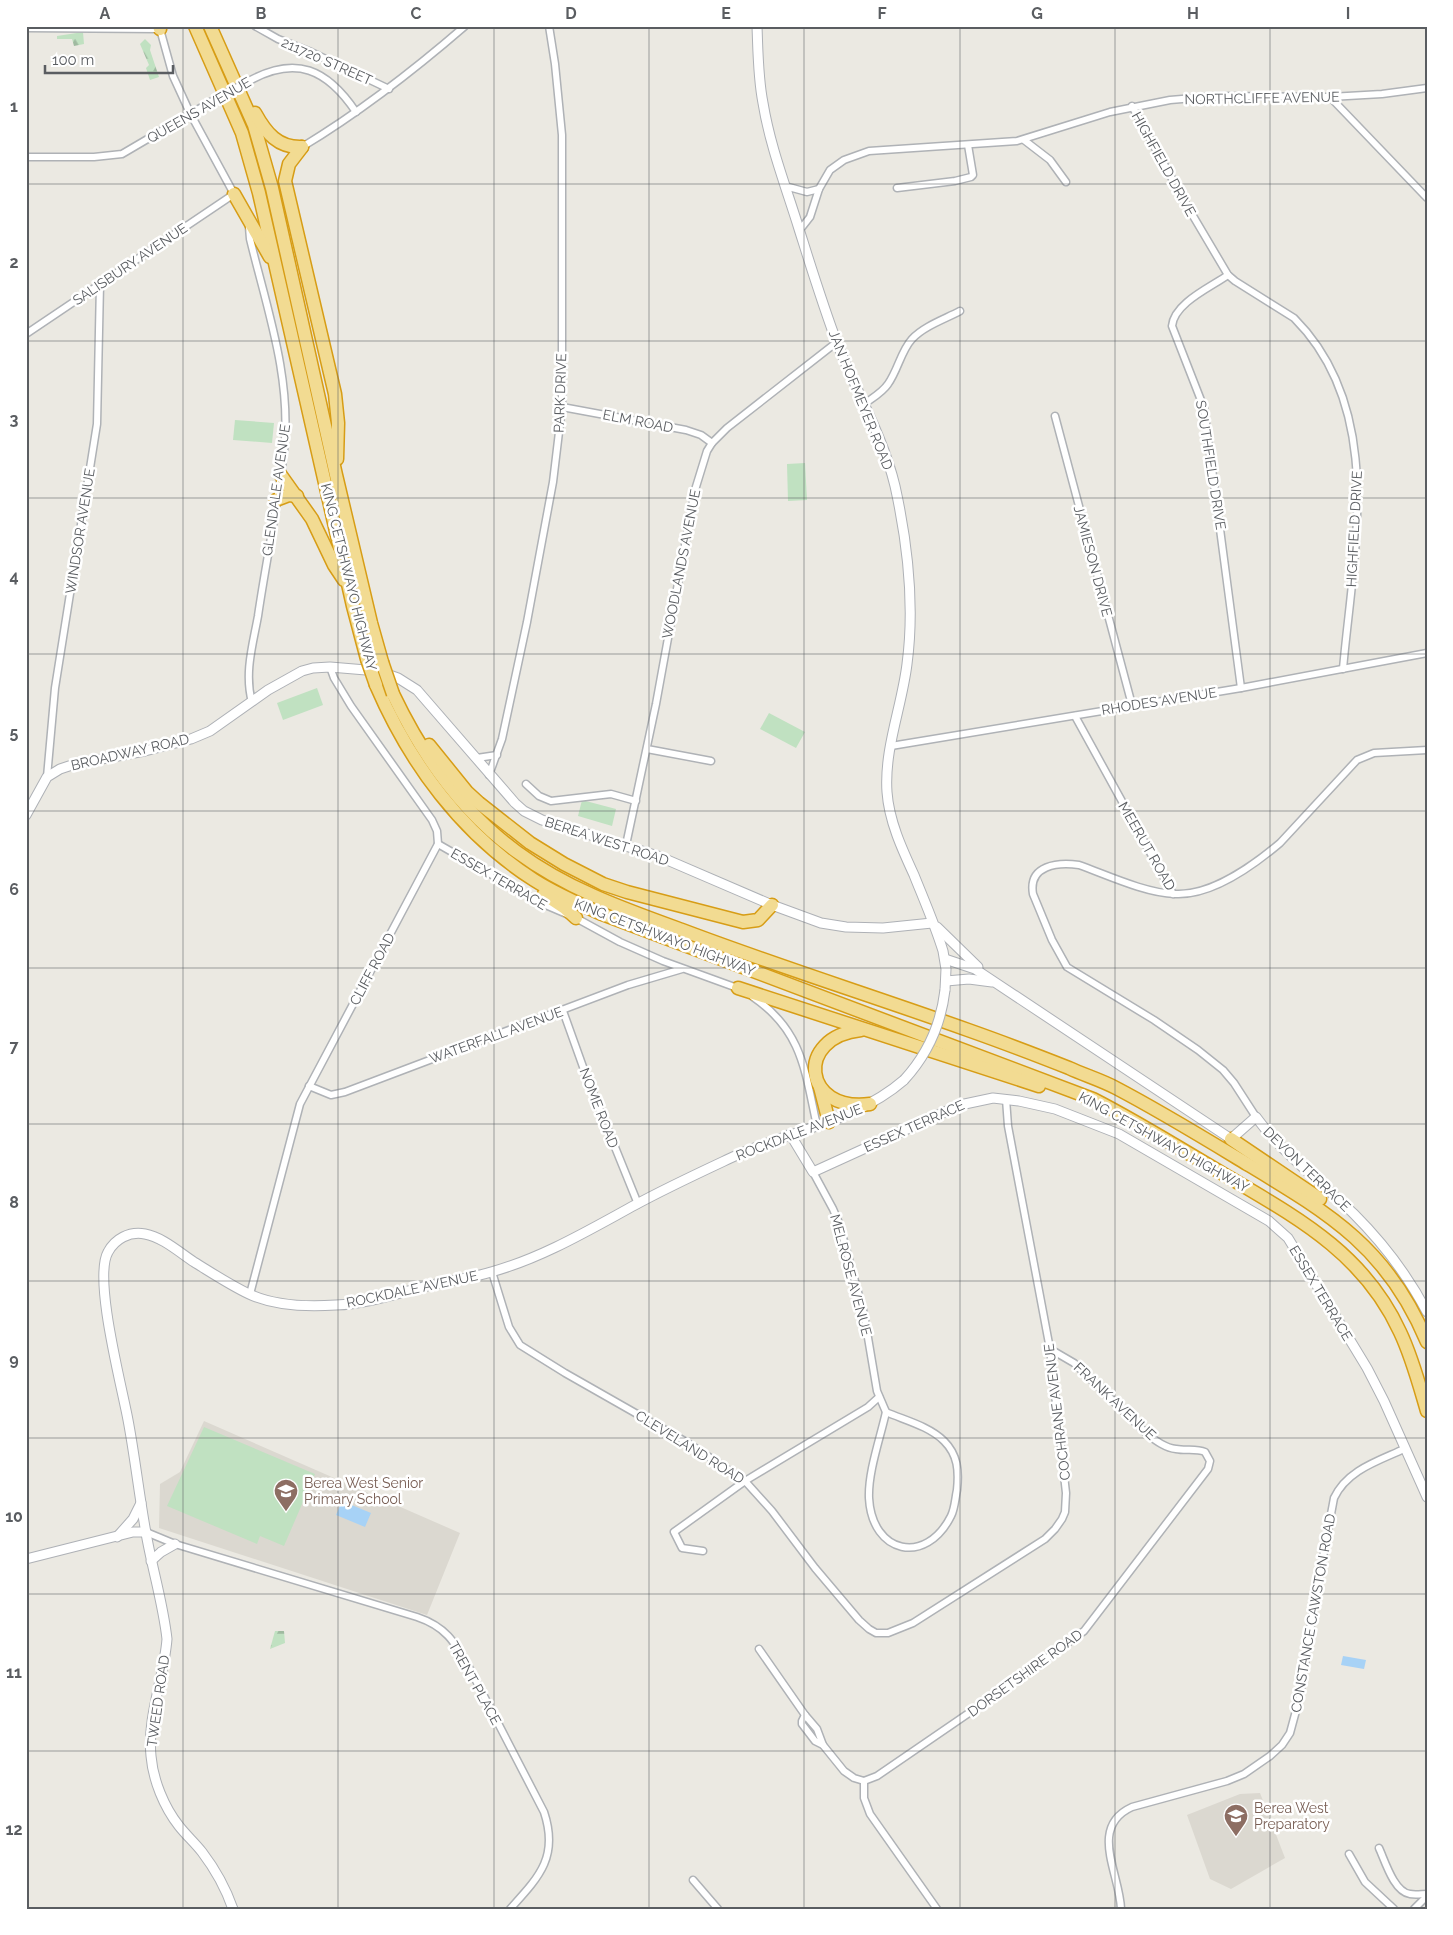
<svg xmlns="http://www.w3.org/2000/svg" width="1453" height="1935" viewBox="0 0 1453 1935" font-family="Raleway,sans-serif">
<defs>
<pattern id="forest-firs" width="22" height="20" patternUnits="userSpaceOnUse" patternTransform="scale(1.25)"><rect width="22" height="20" fill="#c0e1c1"/><path d="M5 1l3.5 6h-7zM16 11l3.5 6h-7z" fill="#9fbaa0"/></pattern>
</defs>
<rect width="100%" height="100%" fill="#ebe9e2"/>
<g fill="#dbd8d0">
<path d="M 204,1421 L 460,1533 L 427,1615 L 159,1528 L 160,1484 L 180,1472 Z"/>
<path d="M 1260,1793 L 1285,1858 L 1231,1889 L 1210,1879 L 1187,1815 L 1240,1794 Z"/>
</g>
<g fill="#c0e1c1">
<path d="M 235,420 L 274,423 L 272,443 L 233,440 Z"/>
<path d="M 805,463 L 807,500 L 788,501 L 787,464 Z"/>
<path d="M 317,688 L 323,705 L 283,720 L 277,703 Z"/>
<path d="M 769,713 L 805,732 L 796,748 L 760,729 Z"/>
<path d="M 582,800 L 616,809 L 612,826 L 578,816 Z"/>
<path d="M 204,1427 L 315,1474 L 284,1546 L 260,1536 L 257,1544 L 167,1506 Z"/>
</g>
<g fill="url(#forest-firs)">
<path d="M 83,32 L 84,44 L 74,46 L 72,39 L 57,39 L 57,36 Z"/>
<path d="M 145,39 L 151,45 L 150,50 L 159,77 L 150,80 L 146,68 L 149,65 L 140,44 Z"/>
<path d="M 275,1631 L 284,1631 L 285,1643 L 270,1649 Z"/>
</g>
<g fill="#a7d2f6">
<path d="M 342,1501 L 371,1513 L 365,1527 L 336,1515 Z"/>
<path d="M 1343,1656 L 1366,1660 L 1364,1669 L 1341,1665 Z"/>
</g>
<g fill="none" stroke-linecap="round" stroke-linejoin="round">
<defs>
<g id="street">
<path d="M 255,26 L 278,39 L 311,52 L 389,89"/>
<path d="M 26,28 L 160,29 L 173,76 L 190,113 L 234,194 L 26,334"/>
<path d="M 249,81 C 296,55 327,69 356,112"/>
<path d="M 1330,97 L 1427,198"/>
<path d="M 1132,106 L 1186,204 L 1228,275 L 1235,281 L 1294,318 C 1387,411 1353,554 1343,669"/>
<path d="M 1024,140 L 1050,160 L 1066,182"/>
<path d="M 302,147 C 360,112 413,71 465,26"/>
<path d="M 26,157 L 94,157 L 122,154 L 214,100"/>
<path d="M 785,186 L 807,192 L 819,189"/>
<path d="M 897,188 L 955,181 L 971,177 L 973,175 L 968,145"/>
<path d="M 249,227 L 250,239 C 267,309 292,379 284,451 C 278,506 266,561 258,616 C 253,644 244,673 252,702"/>
<path d="M 799,231 L 810,217 L 819,189 L 830,170 L 844,160 L 869,151 L 1017,141 L 1110,112 L 1170,100 L 1218,96 L 1330,97 L 1382,94 L 1427,88"/>
<path d="M 1228,275 C 1211,287 1174,303 1172,326 L 1204,408 L 1241,688"/>
<path d="M 864,404 C 872,398 882,393 888,384 C 898,370 901,351 912,339 C 924,326 945,319 960,311"/>
<path d="M 562,407 L 686,430 L 701,435 L 712,443"/>
<path d="M 1055,416 L 1132,705"/>
<path d="M 1075,716 L 1173,894"/>
<path d="M 891,746 L 1241,688 L 1427,653"/>
<path d="M 647,749 L 711,761"/>
<path d="M 477,758 L 497,755"/>
<path d="M 489,775 L 502,739 L 527,622 L 553,482 L 562,407 L 562,135 L 555,64 L 549,26"/>
<path d="M 47,777 L 55,688 L 97,424 L 100,284"/>
<path d="M 526,784 L 539,796 L 551,801 L 611,794 L 636,801"/>
<path d="M 438,844 L 541,903 L 576,918 L 620,942 L 663,961 L 740,989"/>
<path d="M 626,845 L 656,704 L 695,490 L 707,451 L 712,443 L 727,428 L 837,342"/>
<path d="M 753,997 C 803,1031 805,1072 817,1126"/>
<path d="M 563,1011 L 587,1078 L 638,1204"/>
<path d="M 309,1086 L 331,1095 L 345,1092 L 628,985 L 682,969"/>
<path d="M 1256,1117 L 1234,1083 L 1223,1070 L 1198,1050 L 1154,1020 L 1067,967 L 1052,940 L 1033,894 C 1028,865 1058,862 1079,865 C 1107,875 1145,893 1175,894 C 1211,896 1254,865 1280,843 L 1357,760 L 1374,753 L 1427,750"/>
<path d="M 813,1172 L 833,1209 L 839,1223 L 864,1314 L 877,1391 L 886,1412"/>
<path d="M 492,1272 L 509,1327 L 520,1345 L 565,1373 L 688,1443 L 745,1481 L 772,1511 L 815,1568 L 859,1620 L 869,1629 L 876,1633 L 888,1633 L 913,1623 L 1045,1539 L 1055,1529 L 1062,1519 L 1065,1512 L 1066,1493 L 1050,1349 L 1008,1126 L 1006,1099"/>
<path d="M 250,1294 L 300,1104 L 438,844 L 437,831 L 432,820 L 351,706 L 334,678 L 330,667"/>
<path d="M 886,1412 C 904,1420 929,1426 944,1441 C 958,1455 959,1471 957,1490 C 955,1499 955,1508 951,1516 C 926,1566 872,1554 869,1498 C 868,1472 880,1439 886,1412 Z"/>
<path d="M 146,1532 L 175,1544 L 417,1617 C 447,1627 455,1643 470,1669 L 544,1812 C 559,1857 539,1877 510,1909"/>
<path d="M 703,1551 L 682,1548 L 674,1532 L 745,1481 L 868,1407 L 879,1397"/>
<path d="M 759,1649 L 805,1715 L 817,1729 L 823,1745"/>
<path d="M 805,1715 L 802,1721 L 802,1724 L 815,1741 L 823,1745 L 844,1771 L 854,1778 L 864,1781 L 877,1776 L 1001,1691 L 1084,1631 L 1208,1469 L 1210,1461 L 1205,1452 C 1196,1448 1186,1451 1176,1449 C 1165,1448 1155,1440 1147,1434 L 1074,1363 L 1050,1349"/>
<path d="M 864,1781 L 864,1798 L 870,1814 L 937,1909"/>
<path d="M 1379,1848 C 1385,1861 1394,1892 1410,1894 C 1415,1895 1422,1894 1427,1894"/>
<path d="M 1349,1854 L 1365,1882 L 1394,1909"/>
<path d="M 693,1880 L 718,1909"/>
<path d="M 1121,1909 C 1120,1874 1088,1827 1132,1807 L 1227,1781 L 1244,1774 L 1270,1756 L 1282,1745 L 1290,1733 L 1300,1696 L 1313,1611 L 1334,1498 C 1347,1470 1378,1461 1404,1449"/>
<path d="M 1414,1909 L 1427,1896"/>
</g>
<g id="secondary">
<path d="M 757,26 C 758,52 758,78 763,103 C 770,146 786,187 799,229 C 811,267 823,306 837,343 C 856,391 883,436 895,486 C 908,545 915,604 907,664 C 902,706 884,749 887,792 C 889,821 902,849 914,875 C 924,900 935,925 943,951 L 946,969 L 945,990"/>
<path d="M 26,815 L 47,777 L 60,769 L 75,764 L 145,751 L 191,739 L 210,731 L 268,690 L 302,671 L 313,668 L 330,667 L 378,671 L 398,678 L 417,690 L 515,803 L 524,811 L 542,820 L 658,856 L 772,905 L 821,923 L 846,927 L 883,928 L 932,923"/>
<path d="M 937,927 L 978,967"/>
<path d="M 945,959 L 975,969 L 1231,1139 L 1256,1117 C 1283,1154 1321,1182 1354,1214 C 1383,1243 1408,1276 1427,1312"/>
<path d="M 946,981 L 969,979 L 992,982"/>
<path d="M 790,1134 L 813,1172 L 960,1105 L 993,1098 L 1019,1101 L 1055,1109 L 1119,1134 L 1269,1221 L 1288,1238 L 1367,1368 L 1384,1401 L 1427,1497"/>
<path d="M 117,1537 L 133,1519 L 141,1503"/>
<path d="M 26,1559 L 133,1532 L 146,1532"/>
<path d="M 151,1561 L 161,1552 L 175,1544"/>
<path d="M 233,1909 C 226,1889 215,1869 202,1852 C 195,1843 186,1835 179,1826 C 164,1807 153,1780 151,1756 C 147,1716 164,1678 167,1639 C 163,1603 152,1568 146,1533 C 139,1495 135,1457 128,1420 C 122,1387 93,1278 108,1252 C 115,1239 129,1231 145,1234 C 162,1237 179,1252 194,1262 C 212,1273 230,1285 249,1294 C 275,1306 308,1307 336,1305 C 366,1304 395,1294 423,1287 C 446,1281 469,1279 491,1272 C 542,1258 589,1230 635,1205 C 668,1187 703,1171 737,1155 C 793,1130 857,1121 904,1080"/>
</g>
<g id="highway">
<path d="M 159,26 L 160,29"/>
<path d="M 195,26 L 242,133 L 259,193 L 353,606 L 367,659"/>
<path d="M 210,26 L 254,125 L 272,188 L 336,475 L 371,623 L 382,662"/>
<path d="M 255,113 C 266,133 278,148 302,147"/>
<path d="M 302,147 L 289,164 L 285,181 L 335,394 L 338,423 L 337,459"/>
<path d="M 234,194 L 270,257"/>
<path d="M 280,474 L 312,519 L 334,565 L 344,580"/>
<path d="M 276,500 L 289,495 L 297,496"/>
<path d="M 376,685 C 410,764 462,834 534,880 C 556,894 579,904 602,914 L 1093,1099 C 1138,1122 1181,1149 1225,1175 C 1296,1217 1364,1253 1400,1332 C 1412,1357 1419,1384 1427,1411"/>
<path d="M 393,694 C 422,755 462,812 517,852 C 567,889 624,909 682,930 C 777,966 873,996 968,1030 C 1002,1042 1036,1055 1069,1068 C 1084,1075 1101,1080 1116,1088 C 1160,1111 1204,1138 1247,1164 C 1330,1214 1388,1248 1427,1342"/>
<path d="M 429,745 L 467,792 L 479,803 L 530,843 L 564,864 L 603,884 L 627,892 L 743,922 L 758,920 L 772,905"/>
<path d="M 544,894 L 565,908 L 576,918"/>
<path d="M 738,988 L 1039,1086"/>
<path d="M 861,1030 C 794,1037 803,1113 870,1104"/>
<path d="M 820,1087 L 829,1122"/>
<path d="M 1231,1139 L 1320,1199"/>
</g>
</defs>
<use href="#street" stroke="#afb2b6" stroke-width="9"/>
<use href="#secondary" stroke="#aeb1b6" stroke-width="11"/>
<use href="#highway" stroke="#d79d16" stroke-width="15"/>
<use href="#street" stroke="#fff" stroke-width="6"/>
<use href="#secondary" stroke="#fff" stroke-width="9"/>
<use href="#highway" stroke="#f2db92" stroke-width="12"/>
<defs>
<path id="street-bridge" d="M 214,100 L 249,81"/>
<path id="secondary-bridge" d="M 904,1080 C 927,1055 941,1024 945,990"/>
<g id="highway-bridge">
<path d="M 367,659 L 376,685"/>
<path d="M 382,662 L 393,694"/>
</g>
</defs>
<use href="#street-bridge" stroke="#afb2b6" stroke-width="9" stroke-linecap="butt"/>
<use href="#secondary-bridge" stroke="#aeb1b6" stroke-width="11" stroke-linecap="butt"/>
<use href="#highway-bridge" stroke="#d79d16" stroke-width="15" stroke-linecap="butt"/>
<use href="#street-bridge" stroke="#fff" stroke-width="6"/>
<use href="#secondary-bridge" stroke="#fff" stroke-width="9"/>
<use href="#highway-bridge" stroke="#f2db92" stroke-width="12"/>
</g>
<path fill="none" stroke="#5a5d61" stroke-width="1" stroke-opacity="0.55" d="M 183,26 L 183,1909M 338,26 L 338,1909M 494,26 L 494,1909M 649,26 L 649,1909M 804,26 L 804,1909M 960,26 L 960,1909M 1115,26 L 1115,1909M 1270,26 L 1270,1909M 26,184 L 1427,184M 26,341 L 1427,341M 26,498 L 1427,498M 26,654 L 1427,654M 26,811 L 1427,811M 26,968 L 1427,968M 26,1124 L 1427,1124M 26,1281 L 1427,1281M 26,1438 L 1427,1438M 26,1594 L 1427,1594M 26,1751 L 1427,1751"/>
<defs>
<symbol id="school-pin" viewBox="-11 -11 22 30"><path d="M0 17L-7.5 6A9.5 9.5 0 1 1 7.5 6Z" fill="#8d6e63" stroke="#fff"/><path d="M0-5L7-2L0 1L-7-2ZM-4 1L0 2.5L4 1V4Q0 6-4 4Z" fill="#fff"/></symbol>
</defs>
<g fill-rule="evenodd">
<use href="#school-pin" x="272" y="1477" width="28" height="38"/>
<use href="#school-pin" x="1222" y="1802" width="28" height="38"/>
</g>
<g text-anchor="middle" dominant-baseline="central" stroke-width="5" stroke-linejoin="round" paint-order="stroke">
<g font-size="14" fill="#5a5d61" stroke="#fff">
<text transform="translate(327 61) rotate(24)">211720 STREET</text>
<text transform="translate(1262 98) rotate(-1)">NORTHCLIFFE AVENUE</text>
<text transform="translate(199 110) rotate(-30)">QUEENS AVENUE</text>
<text transform="translate(1164 164) rotate(61)">HIGHFIELD DRIVE</text>
<text transform="translate(130 264) rotate(-34)">SALISBURY AVENUE</text>
<text transform="translate(560 393) rotate(-88)">PARK DRIVE</text>
<text transform="translate(861 400) rotate(68)">JAN HOFMEYER ROAD</text>
<text transform="translate(638 421) rotate(11)">ELM ROAD</text>
<text transform="translate(1211 465) rotate(81)">SOUTHFIELD DRIVE</text>
<text transform="translate(276 490) rotate(-82)">GLENDALE AVENUE</text>
<text transform="translate(1354 529) rotate(-87)">HIGHFIELD DRIVE</text>
<text transform="translate(80 531) rotate(-81)">WINDSOR AVENUE</text>
<text transform="translate(1093 561) rotate(75)">JAMIESON DRIVE</text>
<text transform="translate(681 564) rotate(-79)">WOODLANDS AVENUE</text>
<text transform="translate(349 577) rotate(76)">KING CETSHWAYO HIGHWAY</text>
<text transform="translate(1159 701) rotate(-9)">RHODES AVENUE</text>
<text transform="translate(130 752) rotate(-13)">BROADWAY ROAD</text>
<text transform="translate(607 841) rotate(18)">BEREA WEST ROAD</text>
<text transform="translate(1147 846) rotate(60)">MEERUT ROAD</text>
<text transform="translate(499 879) rotate(30)">ESSEX TERRACE</text>
<text transform="translate(665 937) rotate(21)">KING CETSHWAYO HIGHWAY</text>
<text transform="translate(372 969) rotate(-62)">CLIFF ROAD</text>
<text transform="translate(496 1035) rotate(-20)">WATERFALL AVENUE</text>
<text transform="translate(599 1108) rotate(69)">NOME ROAD</text>
<text transform="translate(914 1126) rotate(-24)">ESSEX TERRACE</text>
<text transform="translate(799 1132) rotate(-21)">ROCKDALE AVENUE</text>
<text transform="translate(1164 1142) rotate(29)">KING CETSHWAYO HIGHWAY</text>
<text transform="translate(1307 1169) rotate(44)">DEVON TERRACE</text>
<text transform="translate(851 1275) rotate(75)">MELROSE AVENUE</text>
<text transform="translate(412 1289) rotate(-12)">ROCKDALE AVENUE</text>
<text transform="translate(1321 1293) rotate(59)">ESSEX TERRACE</text>
<text transform="translate(1115 1401) rotate(43)">FRANK AVENUE</text>
<text transform="translate(1057 1412) rotate(-97)">COCHRANE AVENUE</text>
<text transform="translate(690 1447) rotate(32)">CLEVELAND ROAD</text>
<text transform="translate(1313 1613) rotate(-80)">CONSTANCE CAWSTON ROAD</text>
<text transform="translate(1025 1673) rotate(-36)">DORSETSHIRE ROAD</text>
<text transform="translate(475 1683) rotate(61)">TRENT PLACE</text>
<text transform="translate(158 1701) rotate(-82)">TWEED ROAD</text>
</g>
<g font-size="14" fill="#785e54" stroke="#fff" text-anchor="start">
<text x="304" y="1483">Berea West Senior<tspan x="304" dy="16">Primary School</tspan></text>
<text x="1254" y="1808">Berea West<tspan x="1254" dy="16">Preparatory</tspan></text>
</g>
</g>
<rect width="1453" height="1935" fill="none" stroke="#ffffff" stroke-width="55"/>
<path d="M45 65v8h128v-8" fill="none" stroke="#5a5d61" stroke-width="2.5"/>
<text x="52" y="65" font-size="15" fill="#5a5d61" stroke="#ffffff" stroke-width="4" paint-order="stroke">100 m</text>
<rect x="28" y="28" width="1398" height="1880" fill="none" stroke="#5a5d61" stroke-width="2"/>
<g font-size="16" text-anchor="middle" font-weight="bold" fill="#5a5d61">
<text x="105" y="19">A</text>
<text x="261" y="19">B</text>
<text x="416" y="19">C</text>
<text x="571" y="19">D</text>
<text x="726" y="19">E</text>
<text x="882" y="19">F</text>
<text x="1037" y="19">G</text>
<text x="1193" y="19">H</text>
<text x="1348" y="19">I</text>
<text x="14" y="112">1</text>
<text x="14" y="268">2</text>
<text x="14" y="425">3</text>
<text x="14" y="582">4</text>
<text x="14" y="738">5</text>
<text x="14" y="895">6</text>
<text x="14" y="1052">7</text>
<text x="14" y="1208">8</text>
<text x="14" y="1365">9</text>
<text x="14" y="1522">10</text>
<text x="14" y="1678">11</text>
<text x="14" y="1835">12</text>
</g>
</svg>
